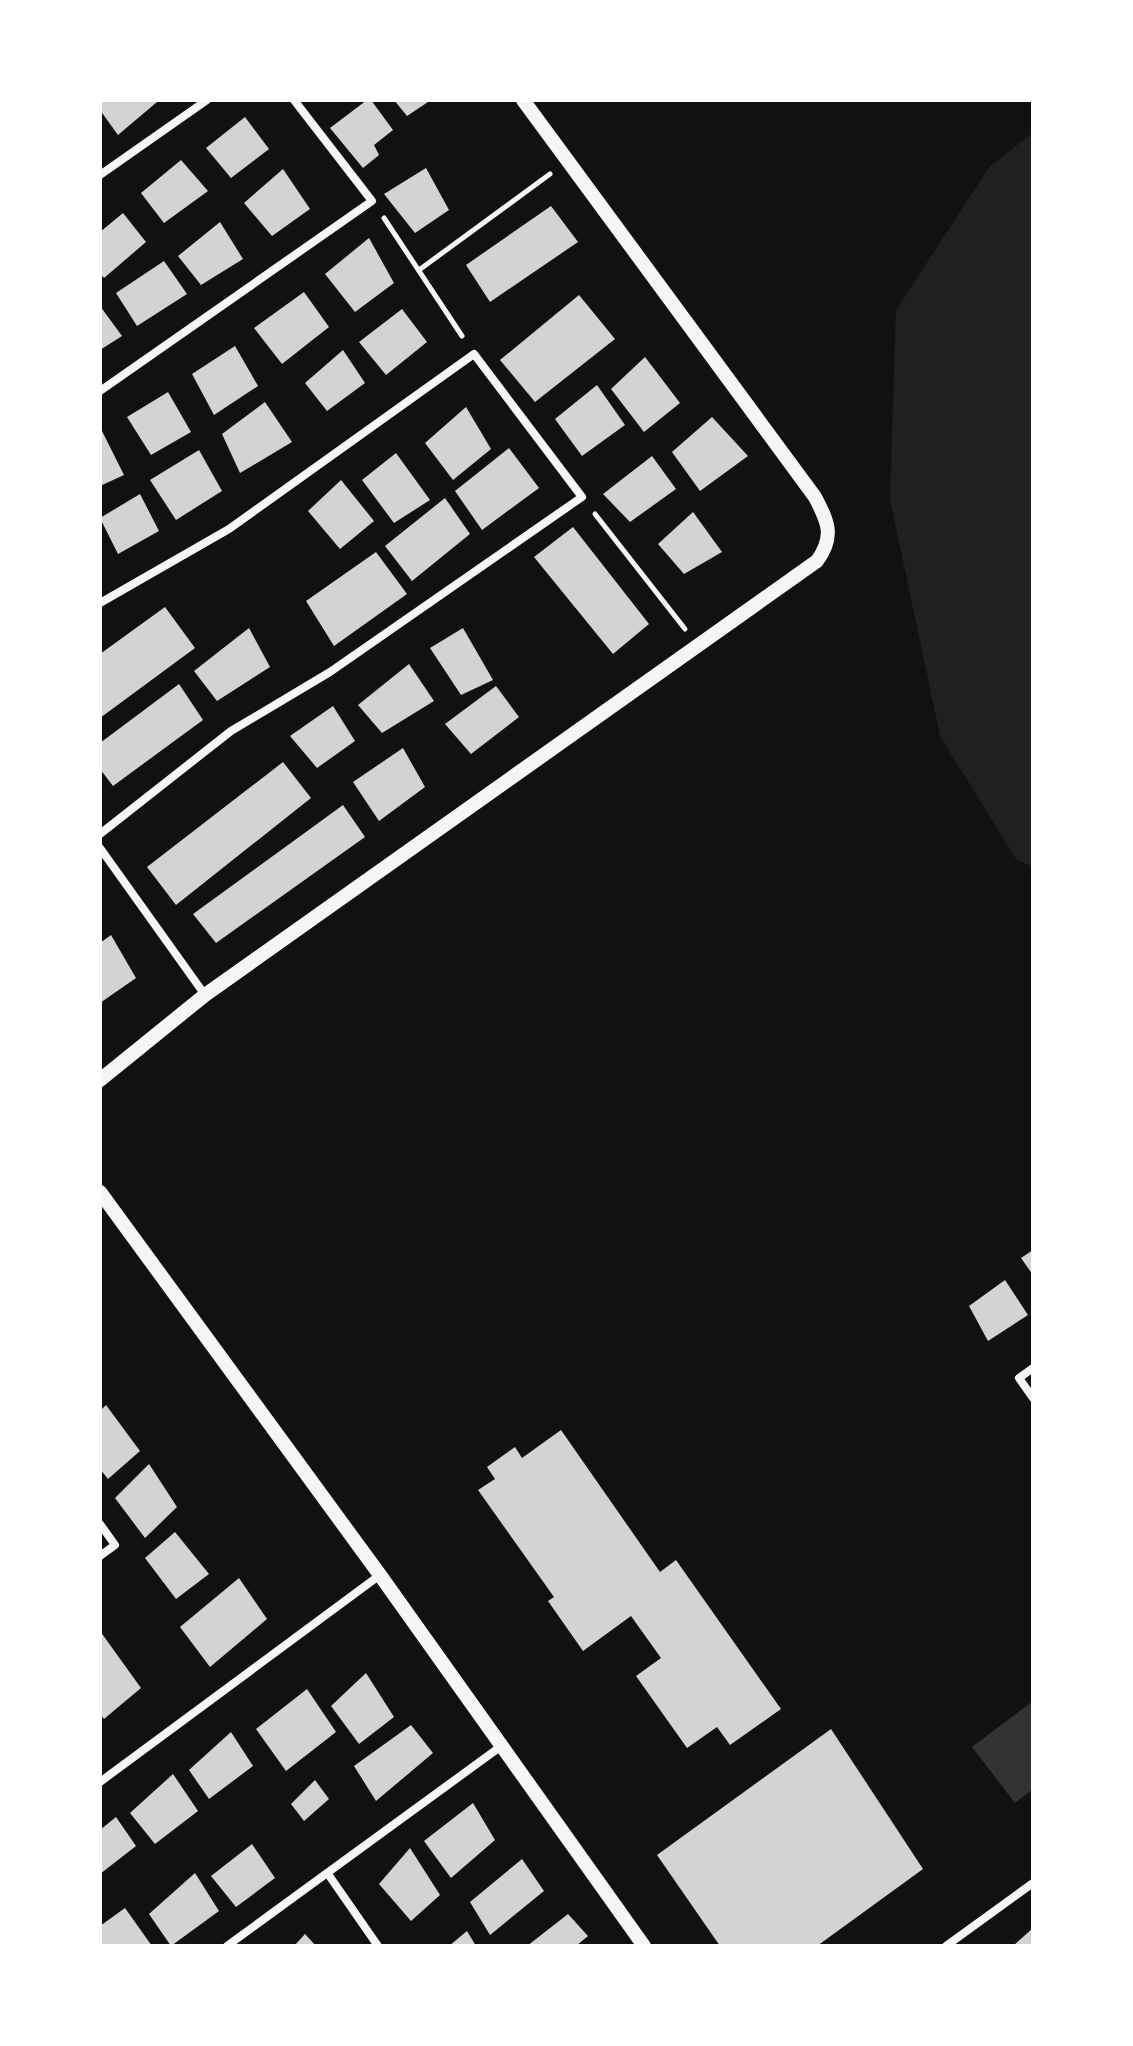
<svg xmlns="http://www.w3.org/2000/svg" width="1133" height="2046" viewBox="0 0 1133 2046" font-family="Commissioner,sans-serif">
<rect width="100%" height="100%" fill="#111"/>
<path fill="#202020" d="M 1033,133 L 1033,867 L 1016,859 L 940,736 L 890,499 L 896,310 L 990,166 Z"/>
<path fill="#333" d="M 1033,1701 L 1033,1789 L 1015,1803 L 972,1747 Z"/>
<g fill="#d3d3d3">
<path d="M 100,100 L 155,100 L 157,102 L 118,135 L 100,110 Z"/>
<path d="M 367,100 L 371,100 L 393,130 L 374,145 L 379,155 L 363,168 L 330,128 Z"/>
<path d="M 394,100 L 431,100 L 407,116 Z"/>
<path d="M 245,117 L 269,149 L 231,178 L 206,148 Z"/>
<path d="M 181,160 L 208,191 L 164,223 L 141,193 Z"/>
<path d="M 426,168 L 449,210 L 415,233 L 384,194 Z"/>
<path d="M 283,169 L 310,209 L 272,236 L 244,203 Z"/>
<path d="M 551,206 L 578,242 L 490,302 L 466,265 Z"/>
<path d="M 123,213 L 146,242 L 104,278 L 100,273 L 100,232 Z"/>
<path d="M 220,222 L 243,259 L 201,285 L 178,256 Z"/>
<path d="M 369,238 L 394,283 L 355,312 L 325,274 Z"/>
<path d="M 164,261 L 187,294 L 137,326 L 116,293 Z"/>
<path d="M 304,292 L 329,327 L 282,364 L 254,328 Z"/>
<path d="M 579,295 L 615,339 L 535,402 L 500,360 Z"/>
<path d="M 100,306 L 122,336 L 100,350 Z"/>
<path d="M 402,309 L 427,342 L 386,375 L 359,342 Z"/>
<path d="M 235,346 L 258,386 L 214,415 L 192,374 Z"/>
<path d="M 343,350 L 365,383 L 327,411 L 305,383 Z"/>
<path d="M 645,357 L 680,403 L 644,432 L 611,389 Z"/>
<path d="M 597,385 L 625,425 L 582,456 L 555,419 Z"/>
<path d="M 168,392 L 191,432 L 151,455 L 127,417 Z"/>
<path d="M 265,402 L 292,442 L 240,473 L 222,434 Z"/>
<path d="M 466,407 L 491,449 L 453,480 L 425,443 Z"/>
<path d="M 712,417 L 748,456 L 700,491 L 672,452 Z"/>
<path d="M 100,427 L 124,475 L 100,486 Z"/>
<path d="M 509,448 L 539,488 L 482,530 L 455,491 Z"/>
<path d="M 199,450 L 222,491 L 176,520 L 150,480 Z"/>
<path d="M 396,453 L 430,500 L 394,523 L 362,480 Z"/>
<path d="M 652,456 L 676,489 L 630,522 L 603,494 Z"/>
<path d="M 341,480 L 374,521 L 340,549 L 308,511 Z"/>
<path d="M 140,494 L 159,531 L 118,554 L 100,518 Z"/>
<path d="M 445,498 L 470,534 L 412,581 L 385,546 Z"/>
<path d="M 693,512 L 722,552 L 684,574 L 658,544 Z"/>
<path d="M 573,527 L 649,624 L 613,654 L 534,557 Z"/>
<path d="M 376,552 L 407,594 L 334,646 L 306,601 Z"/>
<path d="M 165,607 L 195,648 L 100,718 L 100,654 Z"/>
<path d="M 249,628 L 270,667 L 217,701 L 194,671 Z"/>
<path d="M 463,628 L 493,680 L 461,695 L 430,648 Z"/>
<path d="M 409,664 L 434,701 L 382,733 L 358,705 Z"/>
<path d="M 179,684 L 203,720 L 113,786 L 100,769 L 100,743 Z"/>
<path d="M 496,686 L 519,717 L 471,754 L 445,724 Z"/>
<path d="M 333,706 L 355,741 L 317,768 L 290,736 Z"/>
<path d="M 403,748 L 425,787 L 379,821 L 353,782 Z"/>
<path d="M 283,762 L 311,798 L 176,905 L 147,867 Z"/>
<path d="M 343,805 L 365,837 L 216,943 L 193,914 Z"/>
<path d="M 111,935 L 136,978 L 100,1003 L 100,943 Z"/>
<path d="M 1033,1250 L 1033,1275 L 1021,1258 Z"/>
<path d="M 1005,1280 L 1028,1315 L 988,1341 L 969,1306 Z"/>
<path d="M 106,1405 L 140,1451 L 108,1479 L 100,1469 L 100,1411 Z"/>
<path d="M 561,1430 L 660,1572 L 676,1560 L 781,1709 L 730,1745 L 717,1727 L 687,1748 L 636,1676 L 661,1658 L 631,1616 L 583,1651 L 548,1601 L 554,1597 L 478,1490 L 495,1479 L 487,1467 L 515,1447 L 522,1458 Z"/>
<path d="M 149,1464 L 177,1507 L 145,1538 L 115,1498 Z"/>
<path d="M 175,1532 L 209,1574 L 176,1599 L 145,1558 Z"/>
<path d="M 239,1578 L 267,1619 L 210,1667 L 180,1627 Z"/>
<path d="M 100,1631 L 141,1688 L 104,1719 L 100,1714 Z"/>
<path d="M 366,1673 L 394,1717 L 359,1744 L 331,1706 Z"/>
<path d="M 307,1689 L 336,1732 L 286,1771 L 256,1729 Z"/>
<path d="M 411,1725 L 433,1753 L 376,1801 L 354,1766 Z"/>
<path d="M 831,1729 L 923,1869 L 817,1946 L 720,1946 L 657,1855 Z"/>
<path d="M 231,1732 L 253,1766 L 209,1799 L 189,1770 Z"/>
<path d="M 173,1774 L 198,1811 L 155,1844 L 130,1813 Z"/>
<path d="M 315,1780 L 329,1799 L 304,1821 L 291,1804 Z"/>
<path d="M 473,1803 L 495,1840 L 451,1878 L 424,1841 Z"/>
<path d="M 116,1817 L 136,1846 L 100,1874 L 100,1830 Z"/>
<path d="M 252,1844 L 275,1878 L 236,1907 L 211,1876 Z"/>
<path d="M 410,1848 L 440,1895 L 411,1921 L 379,1884 Z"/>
<path d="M 522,1859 L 544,1891 L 490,1935 L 470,1902 Z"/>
<path d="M 195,1873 L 219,1911 L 171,1946 L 149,1914 Z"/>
<path d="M 125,1908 L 152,1946 L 100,1946 L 100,1926 Z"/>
<path d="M 568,1914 L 588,1936 L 576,1946 L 527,1946 Z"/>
<path d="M 1033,1928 L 1033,1946 L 1013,1946 Z"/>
<path d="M 467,1931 L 476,1946 L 449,1946 Z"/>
<path d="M 305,1934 L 316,1946 L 294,1946 Z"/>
</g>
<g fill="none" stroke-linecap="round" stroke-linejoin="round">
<g stroke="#f5f5f5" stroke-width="5">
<path d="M 384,218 L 462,336"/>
<path d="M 419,270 L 550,174"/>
<path d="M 595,514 L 685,629"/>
</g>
<g stroke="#f5f5f5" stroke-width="8">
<path d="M 100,175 L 207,100"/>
<path d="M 100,391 L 372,201 L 294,100"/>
<path d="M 100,603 L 229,529 L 474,354 L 582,497 L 330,672 L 231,731 L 100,834"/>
<path d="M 100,848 L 205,995"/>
<path d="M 1033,1368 L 1019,1378 L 1033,1398"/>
<path d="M 100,1524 L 115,1545 L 100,1556"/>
<path d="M 100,1782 L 380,1575"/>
<path d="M 328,1874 L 378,1946"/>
<path d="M 227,1946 L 500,1747"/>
<path d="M 946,1946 L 1033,1883"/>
</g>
<g stroke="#f5f5f5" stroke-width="14">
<path d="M 100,1080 L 205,995 L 817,561 C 835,536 828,522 815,497 L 523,100"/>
<path d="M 100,1192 L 380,1575 L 644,1946"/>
</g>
</g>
<rect width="1133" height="2046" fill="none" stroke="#ffffff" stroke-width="204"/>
</svg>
